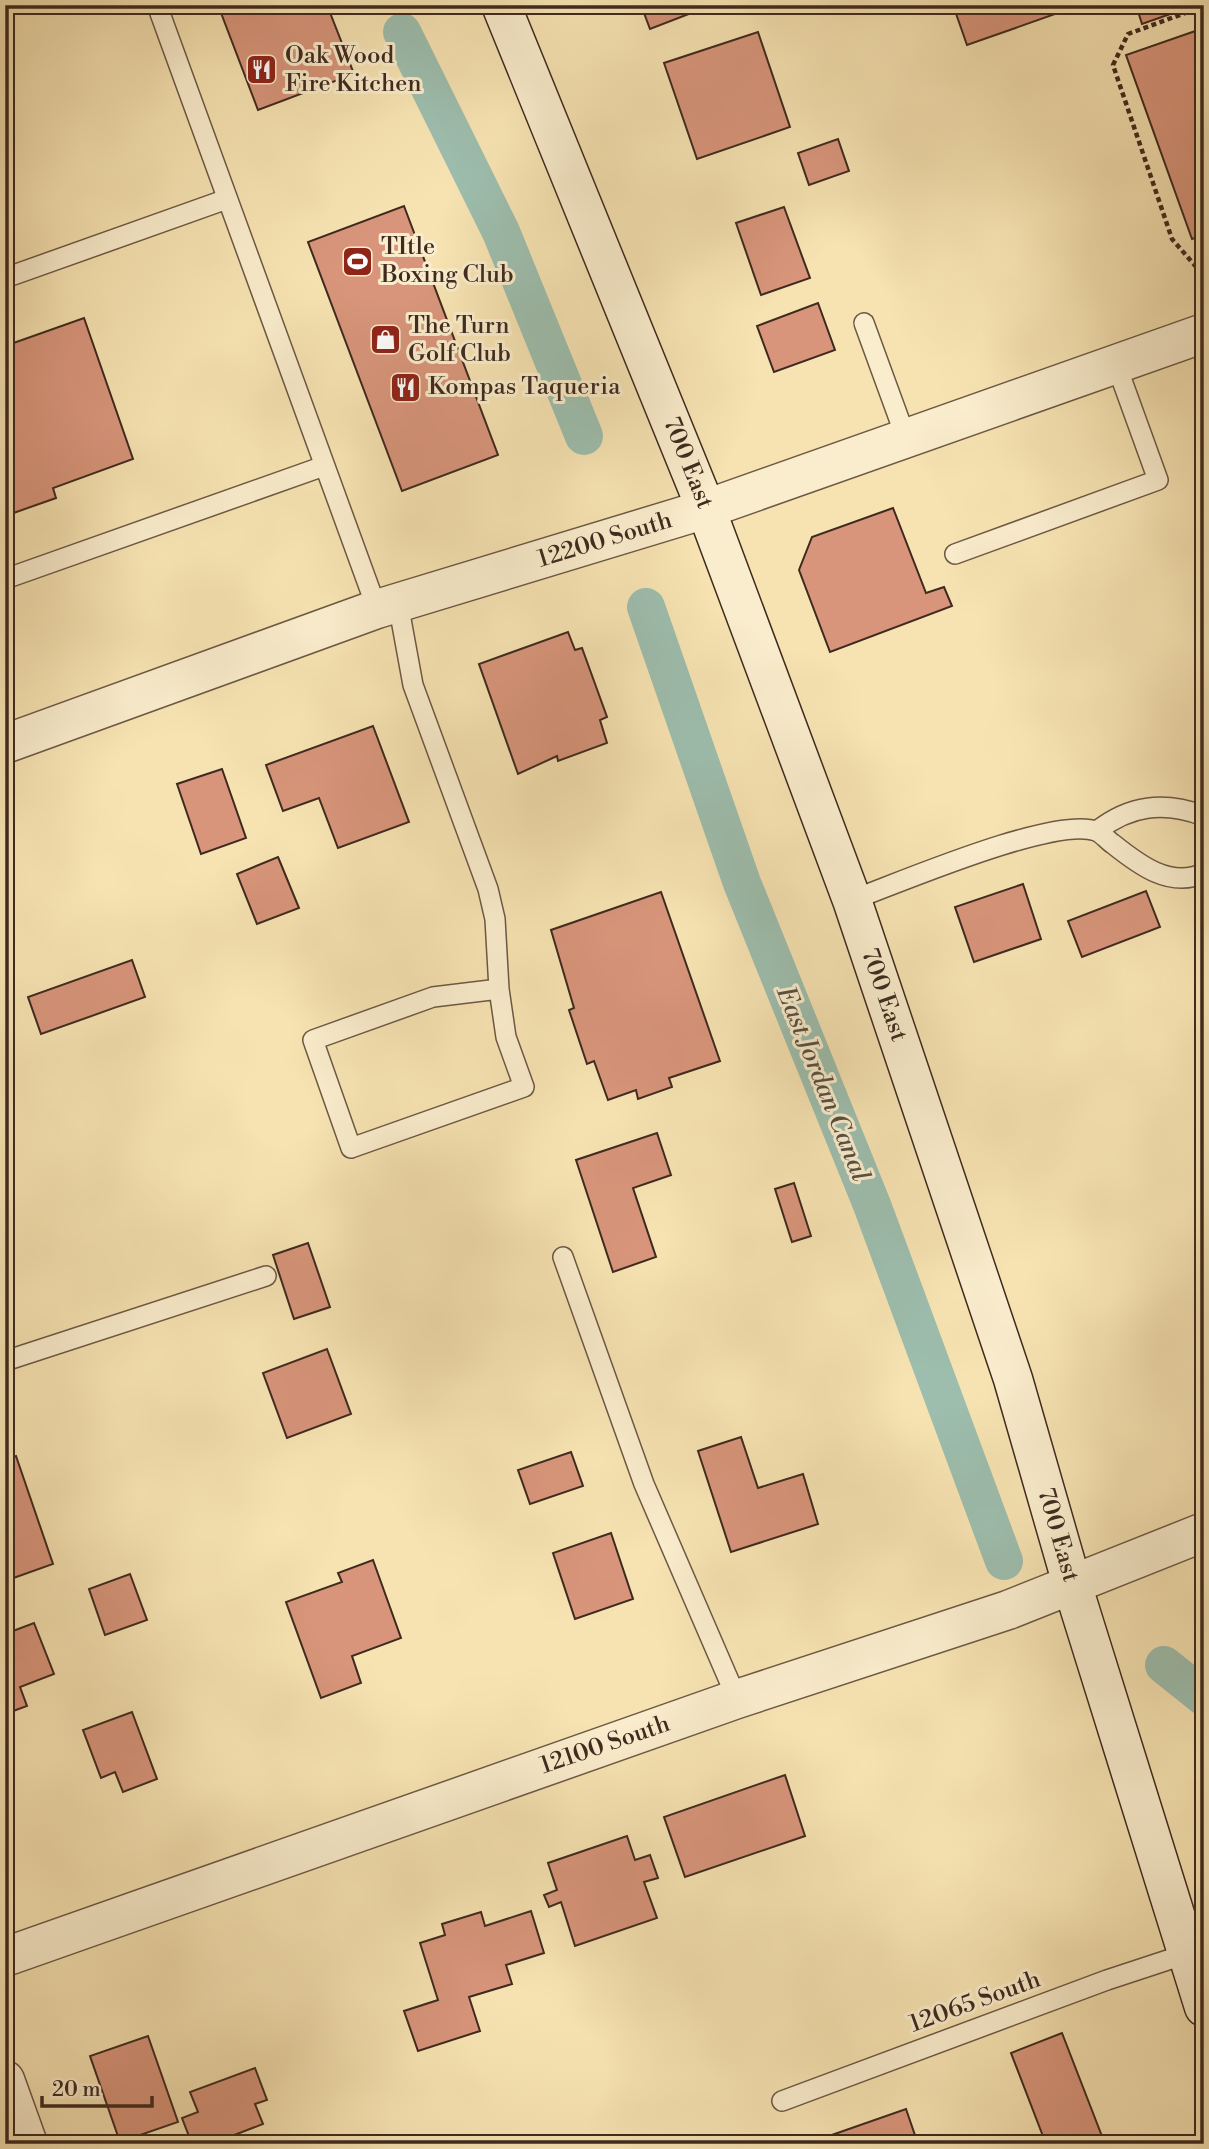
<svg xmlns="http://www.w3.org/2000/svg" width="1209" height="2149" viewBox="0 0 1209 2149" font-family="'Libre Bodoni',serif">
<rect width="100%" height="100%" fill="#f7e3b2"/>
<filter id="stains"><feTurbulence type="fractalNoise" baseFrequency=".00286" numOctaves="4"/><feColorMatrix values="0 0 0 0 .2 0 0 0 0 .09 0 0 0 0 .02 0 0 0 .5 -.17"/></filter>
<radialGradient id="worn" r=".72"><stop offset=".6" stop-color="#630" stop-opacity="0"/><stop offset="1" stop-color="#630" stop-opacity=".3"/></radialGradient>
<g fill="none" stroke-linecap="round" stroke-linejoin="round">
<g stroke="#9dbeae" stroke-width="38">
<path d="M 402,32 L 501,232 L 584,436"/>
<path d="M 646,607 L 742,883 L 872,1205 L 1004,1561"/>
<path d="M 1164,1665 L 1204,1697"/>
</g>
</g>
<g fill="#d8957b" stroke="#3e2a1f" stroke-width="2">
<path d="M 218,5 L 327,5 L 354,74 L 258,110 Z"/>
<path d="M 641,5 L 712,5 L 650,29 Z"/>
<path d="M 953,5 L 1055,5 L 1058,13 L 967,45 Z"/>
<path d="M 1136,5 L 1196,5 L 1142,24 Z"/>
<path d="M 1204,28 L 1204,235 L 1192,239 L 1126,55 Z"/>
<path d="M 758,32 L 790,127 L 697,159 L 664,63 Z"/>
<path d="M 838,139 L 849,171 L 809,185 L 798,153 Z"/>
<path d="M 404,206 L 498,455 L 402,491 L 308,242 Z"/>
<path d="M 784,207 L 810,278 L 761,295 L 736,223 Z"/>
<path d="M 818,303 L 835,350 L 774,372 L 757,326 Z"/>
<path d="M 84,318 L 133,459 L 53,488 L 56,498 L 5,516 L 5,346 Z"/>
<path d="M 893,508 L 926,593 L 944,587 L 952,606 L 830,652 L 799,570 L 812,537 Z"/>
<path d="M 568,632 L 575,650 L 582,648 L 607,717 L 600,720 L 607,743 L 558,761 L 557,756 L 518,774 L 479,664 Z"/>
<path d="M 373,726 L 409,822 L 338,848 L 319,798 L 283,811 L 266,765 Z"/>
<path d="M 222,769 L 246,838 L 201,854 L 177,784 Z"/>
<path d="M 278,857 L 299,908 L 257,924 L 237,874 Z"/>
<path d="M 1023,884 L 1041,939 L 974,962 L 955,907 Z"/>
<path d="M 1146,891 L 1160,927 L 1082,957 L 1068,921 Z"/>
<path d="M 661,892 L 720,1061 L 669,1078 L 672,1087 L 638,1099 L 636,1090 L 608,1100 L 594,1061 L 587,1064 L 569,1010 L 574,1008 L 551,930 Z"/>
<path d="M 132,960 L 145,997 L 41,1034 L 28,997 Z"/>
<path d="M 657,1133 L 671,1175 L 633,1188 L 656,1257 L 613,1272 L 576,1160 Z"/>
<path d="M 794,1183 L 811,1236 L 792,1242 L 775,1189 Z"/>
<path d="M 308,1243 L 330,1307 L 294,1319 L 273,1255 Z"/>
<path d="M 327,1349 L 351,1414 L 287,1438 L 263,1373 Z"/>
<path d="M 741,1437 L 758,1488 L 803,1474 L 818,1524 L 731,1552 L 698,1451 Z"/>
<path d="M 571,1452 L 583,1486 L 530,1504 L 518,1470 Z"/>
<path d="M 16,1456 L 53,1564 L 5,1581 L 5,1460 Z"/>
<path d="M 611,1533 L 633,1599 L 575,1619 L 553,1553 Z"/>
<path d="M 373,1560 L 401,1638 L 352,1656 L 361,1683 L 321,1698 L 286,1602 L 342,1582 L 338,1573 Z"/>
<path d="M 130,1574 L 147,1620 L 105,1635 L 89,1589 Z"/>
<path d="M 34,1623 L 54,1674 L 20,1687 L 27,1706 L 5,1714 L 5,1661 L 8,1660 L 5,1634 Z"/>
<path d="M 132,1712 L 157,1779 L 123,1792 L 115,1772 L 101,1778 L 83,1730 Z"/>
<path d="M 785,1775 L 805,1836 L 685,1877 L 664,1817 Z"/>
<path d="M 627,1836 L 635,1860 L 650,1855 L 658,1878 L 644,1882 L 657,1918 L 575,1946 L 561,1902 L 549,1907 L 544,1895 L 557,1890 L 548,1863 Z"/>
<path d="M 531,1911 L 544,1953 L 506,1965 L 512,1984 L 469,1997 L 480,2031 L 418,2051 L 404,2011 L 438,2000 L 420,1943 L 445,1935 L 442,1924 L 481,1912 L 485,1926 Z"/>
<path d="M 1062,2033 L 1105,2144 L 1046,2144 L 1011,2053 Z"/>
<path d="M 148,2036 L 178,2122 L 120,2142 L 90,2056 Z"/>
<path d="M 255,2068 L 267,2100 L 255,2104 L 263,2124 L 211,2144 L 192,2144 L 182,2118 L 198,2112 L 190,2092 Z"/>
<path d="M 906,2109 L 918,2144 L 806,2144 Z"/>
</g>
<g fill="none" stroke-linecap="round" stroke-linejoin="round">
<defs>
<g id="service">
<path d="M 157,5 L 377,609"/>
<path d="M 5,278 L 227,199"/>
<path d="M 864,323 L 906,438"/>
<path d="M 955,554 L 1158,480 L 1116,364"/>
<path d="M 5,579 L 324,466"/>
<path d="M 398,603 L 413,685 L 488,889 L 495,919 L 499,989 L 433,997 L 313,1040 L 351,1148 L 524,1087 L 506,1037 L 499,989"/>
<path d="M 1097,831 C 1130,805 1164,801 1204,816"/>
<path d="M 852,900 C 899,883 1054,816 1096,831 C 1102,833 1108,841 1113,844 C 1138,864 1170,889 1204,873"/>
<path d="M 563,1257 L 644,1484 L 737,1699"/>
<path d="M 5,1361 L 266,1276"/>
<path d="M 782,2101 L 1107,1980 L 1186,1954"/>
</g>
<g id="minor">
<path d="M 5,744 L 377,609 L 706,509"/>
<path d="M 5,1957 L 737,1699 L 1008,1610 L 1204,1532"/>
<path d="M 5,2080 L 28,2144"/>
</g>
<path id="tertiary" d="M 706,509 L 1204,333"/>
<path id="secondary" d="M 501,5 L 706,509 L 852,900 L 1013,1379 L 1072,1584 L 1204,2007"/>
</defs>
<use href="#service" stroke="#6c5844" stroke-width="22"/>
<use href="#minor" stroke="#6c5844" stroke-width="41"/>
<use href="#tertiary" stroke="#6c5844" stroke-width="41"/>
<use href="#secondary" stroke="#3e2a1f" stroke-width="41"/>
<path stroke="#3e2a1f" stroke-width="4.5" stroke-dasharray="5 3.5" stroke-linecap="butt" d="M 1204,6 L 1128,34 L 1113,65 L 1172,239 L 1204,276"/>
<use href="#service" stroke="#faedcd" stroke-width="19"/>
<use href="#minor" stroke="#faedcd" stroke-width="38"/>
<use href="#tertiary" stroke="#faedcd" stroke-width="38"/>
<use href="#secondary" stroke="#faedcd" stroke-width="38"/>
</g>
<defs>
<symbol id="restaurant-square" viewBox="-11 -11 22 22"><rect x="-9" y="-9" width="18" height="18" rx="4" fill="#8f2418" stroke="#faedcd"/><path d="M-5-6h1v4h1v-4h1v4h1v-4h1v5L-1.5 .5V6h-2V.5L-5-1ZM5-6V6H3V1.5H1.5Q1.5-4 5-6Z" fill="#fff"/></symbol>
<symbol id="stadium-square" viewBox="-11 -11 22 22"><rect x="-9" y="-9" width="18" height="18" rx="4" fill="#8f2418" stroke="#faedcd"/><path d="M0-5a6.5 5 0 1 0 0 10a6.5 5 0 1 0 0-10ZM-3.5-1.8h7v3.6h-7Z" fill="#fff"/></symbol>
<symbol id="shop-square" viewBox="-11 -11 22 22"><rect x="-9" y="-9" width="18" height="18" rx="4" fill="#8f2418" stroke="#faedcd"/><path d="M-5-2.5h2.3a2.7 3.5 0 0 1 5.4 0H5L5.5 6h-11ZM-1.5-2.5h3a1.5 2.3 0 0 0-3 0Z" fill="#fff"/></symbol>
</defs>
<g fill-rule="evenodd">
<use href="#restaurant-square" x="244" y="52" width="35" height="35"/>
<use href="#stadium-square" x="340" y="244" width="35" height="35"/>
<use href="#shop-square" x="368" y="322" width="35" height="35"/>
<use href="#restaurant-square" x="388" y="370" width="35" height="35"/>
</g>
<g text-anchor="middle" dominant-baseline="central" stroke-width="6" stroke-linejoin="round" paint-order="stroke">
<g font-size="24" fill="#3e2a1f" stroke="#faedcd" text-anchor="start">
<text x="285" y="56">Oak Wood<tspan x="285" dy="28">Fire Kitchen</tspan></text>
<text x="381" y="247">TItle<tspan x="381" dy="28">Boxing Club</tspan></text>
<text x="408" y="326">The Turn<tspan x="408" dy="28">Golf Club</tspan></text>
<text x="428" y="387">Kompas Taqueria</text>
</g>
<g font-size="24" fill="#3e2a1f" stroke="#faedcd">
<text transform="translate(688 463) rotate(68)">700 East</text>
<text transform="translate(605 540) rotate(-17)">12200 South</text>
<text transform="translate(884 995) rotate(71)">700 East</text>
<text transform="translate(1058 1535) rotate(74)">700 East</text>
<text transform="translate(605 1745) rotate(-19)">12100 South</text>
<text transform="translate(975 2002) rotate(-20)">12065 South</text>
</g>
<g font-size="26" font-style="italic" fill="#564f43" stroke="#faedcd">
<text transform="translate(823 1084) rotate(68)">East Jordan Canal</text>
</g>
</g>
<rect width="1209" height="2149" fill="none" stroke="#f7e3b2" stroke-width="28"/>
<rect x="7" y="7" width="1195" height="2135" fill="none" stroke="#3e2a1f" stroke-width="3.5"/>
<rect x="14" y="14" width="1181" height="2121" fill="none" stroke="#3e2a1f" stroke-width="2"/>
<path d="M42 2096v10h110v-10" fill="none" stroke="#3e2a1f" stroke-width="3.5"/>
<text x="52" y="2096" font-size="21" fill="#3e2a1f" stroke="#faedcd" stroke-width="5" paint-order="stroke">20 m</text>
<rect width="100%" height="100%" filter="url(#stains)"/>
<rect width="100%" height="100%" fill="url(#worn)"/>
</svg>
